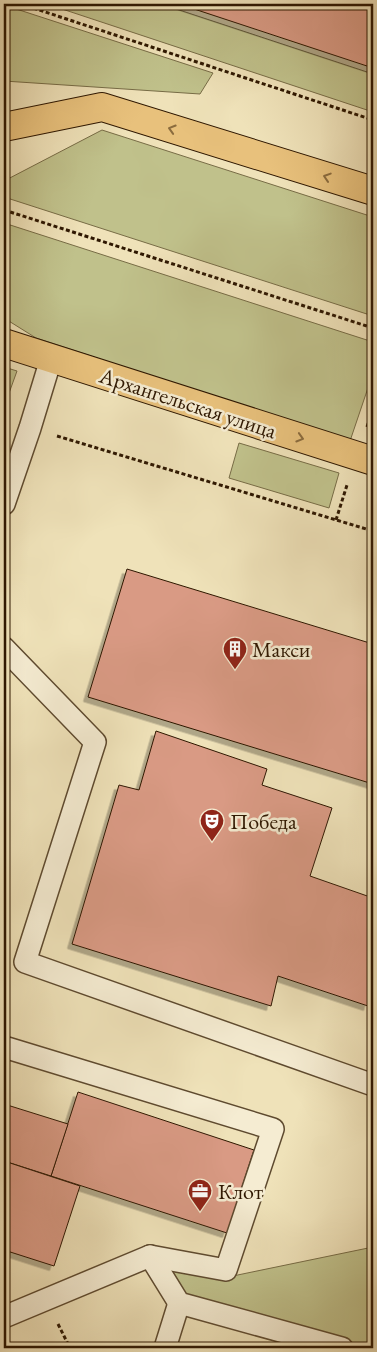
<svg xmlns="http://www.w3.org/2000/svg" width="377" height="1352" viewBox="0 0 377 1352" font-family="'EB Garamond',serif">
<defs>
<filter id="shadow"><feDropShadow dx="-4.5" dy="4.5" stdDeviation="0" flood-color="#0004"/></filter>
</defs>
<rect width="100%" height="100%" fill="#efe2b9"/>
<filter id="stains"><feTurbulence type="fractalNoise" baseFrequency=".004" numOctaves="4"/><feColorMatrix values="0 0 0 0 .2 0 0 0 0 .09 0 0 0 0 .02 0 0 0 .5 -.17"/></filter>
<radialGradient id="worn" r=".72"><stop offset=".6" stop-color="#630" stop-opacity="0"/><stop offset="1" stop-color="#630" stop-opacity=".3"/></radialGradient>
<g fill="#c0c18b" stroke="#776c46">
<path d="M 47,4 L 161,4 L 373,74 L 373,112 Z"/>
<path d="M 4,5 L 213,73 L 200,94 L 4,81 Z"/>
<path d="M 102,130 L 373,217 L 373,316 L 4,197 L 4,181 Z"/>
<path d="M 4,223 L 373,342 L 373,373 L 350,441 L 36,338 L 4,318 Z"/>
<path d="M 4,367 L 17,371 L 4,407 Z"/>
<path d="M 239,443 L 339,473 L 329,508 L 229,478 Z"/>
<path d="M 373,1247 L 373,1348 L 179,1297 L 164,1265 L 228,1277 Z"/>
</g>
<g fill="#d99a84" stroke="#2e1701" filter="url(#shadow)">
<path d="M 179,4 L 373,4 L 373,68 Z"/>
<path d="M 127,569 L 373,644 L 373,784 L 88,697 Z"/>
<path d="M 156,731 L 267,769 L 262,785 L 332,808 L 310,876 L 373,898 L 373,988 L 368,1006 L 278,976 L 271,1006 L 72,944 L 119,785 L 139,790 Z"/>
<path d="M 78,1092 L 254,1150 L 227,1233 L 51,1176 Z"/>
<path d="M 4,1104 L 68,1124 L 51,1176 L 4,1161 Z"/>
<path d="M 4,1161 L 80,1186 L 54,1266 L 4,1250 Z"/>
</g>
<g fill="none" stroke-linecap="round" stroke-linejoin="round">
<defs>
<g id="service">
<path d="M 4,504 L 30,428 L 51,359"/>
<path d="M 4,648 L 95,742 L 25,962 L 373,1085"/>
<path d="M 4,1047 L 273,1129 L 226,1270 L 150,1256 L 4,1317"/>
<path d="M 150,1256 L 179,1303 L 342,1348"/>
<path d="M 165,1348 L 179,1303"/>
</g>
<g id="primary">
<path d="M 4,127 L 102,107 L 373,191"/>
<path d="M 4,343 L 373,461"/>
</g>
</defs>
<use href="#service" stroke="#5e4a2f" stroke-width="24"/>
<use href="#primary" stroke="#2e1701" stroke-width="30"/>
<g stroke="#2e1701" stroke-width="3" stroke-dasharray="4 2.5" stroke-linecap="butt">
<path d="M 21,4 L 373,120"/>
<path d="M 4,210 L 373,328"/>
<path d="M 367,427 L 373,408"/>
<path d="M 57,436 L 373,531"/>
<path d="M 336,520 L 347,485"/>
<path d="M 58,1324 L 70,1348"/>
</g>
<use href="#service" stroke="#f5ecd2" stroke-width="21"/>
<use href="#primary" stroke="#e8c17c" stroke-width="28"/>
</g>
<defs><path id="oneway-chevron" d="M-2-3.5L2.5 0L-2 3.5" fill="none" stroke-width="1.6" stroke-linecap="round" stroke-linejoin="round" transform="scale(1.25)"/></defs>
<g stroke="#8b6c3e">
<use href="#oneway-chevron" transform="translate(172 129) rotate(-163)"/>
<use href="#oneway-chevron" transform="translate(327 177) rotate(-162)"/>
<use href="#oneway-chevron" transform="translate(300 438) rotate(17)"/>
</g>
<defs>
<symbol id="building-pin" viewBox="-11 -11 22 30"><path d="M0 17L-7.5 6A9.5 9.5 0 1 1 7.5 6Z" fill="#8f2418" stroke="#f5ecd2"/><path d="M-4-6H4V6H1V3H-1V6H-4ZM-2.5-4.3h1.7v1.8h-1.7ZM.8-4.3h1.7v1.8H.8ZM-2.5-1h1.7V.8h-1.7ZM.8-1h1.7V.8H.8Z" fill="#fff"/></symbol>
<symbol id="theatre-pin" viewBox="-11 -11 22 30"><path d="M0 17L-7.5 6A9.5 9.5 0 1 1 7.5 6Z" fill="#8f2418" stroke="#f5ecd2"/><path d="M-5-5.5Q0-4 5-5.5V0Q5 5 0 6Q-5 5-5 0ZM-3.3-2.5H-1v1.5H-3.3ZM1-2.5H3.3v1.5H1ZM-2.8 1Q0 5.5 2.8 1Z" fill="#fff"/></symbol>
<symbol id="office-pin" viewBox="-11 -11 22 30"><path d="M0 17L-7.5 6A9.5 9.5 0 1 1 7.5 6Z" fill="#8f2418" stroke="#f5ecd2"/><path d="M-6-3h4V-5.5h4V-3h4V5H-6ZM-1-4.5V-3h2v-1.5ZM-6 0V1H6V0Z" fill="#fff"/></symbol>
</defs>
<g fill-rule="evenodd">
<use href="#building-pin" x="221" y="635" width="28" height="38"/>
<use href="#theatre-pin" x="198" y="807" width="28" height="38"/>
<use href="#office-pin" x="186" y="1177" width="28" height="38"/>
</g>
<g text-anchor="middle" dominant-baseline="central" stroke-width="5" stroke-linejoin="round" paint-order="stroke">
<g font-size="22" fill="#2e1701" stroke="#f5ecd2">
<text transform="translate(188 403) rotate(18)">Архангельская улица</text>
</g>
<g font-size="22" fill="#2e1701" stroke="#f5ecd2" text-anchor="start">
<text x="252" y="649">Макси</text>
<text x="230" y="821">Победа</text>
<text x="218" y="1191">Клот</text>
</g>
</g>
<rect width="377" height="1352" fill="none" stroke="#efe2b9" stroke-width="20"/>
<rect x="5" y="5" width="367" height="1342" fill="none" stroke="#2e1701" stroke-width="2.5"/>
<rect x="10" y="10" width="357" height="1332" fill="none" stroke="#2e1701"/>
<rect width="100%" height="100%" filter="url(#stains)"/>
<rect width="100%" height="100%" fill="url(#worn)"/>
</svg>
